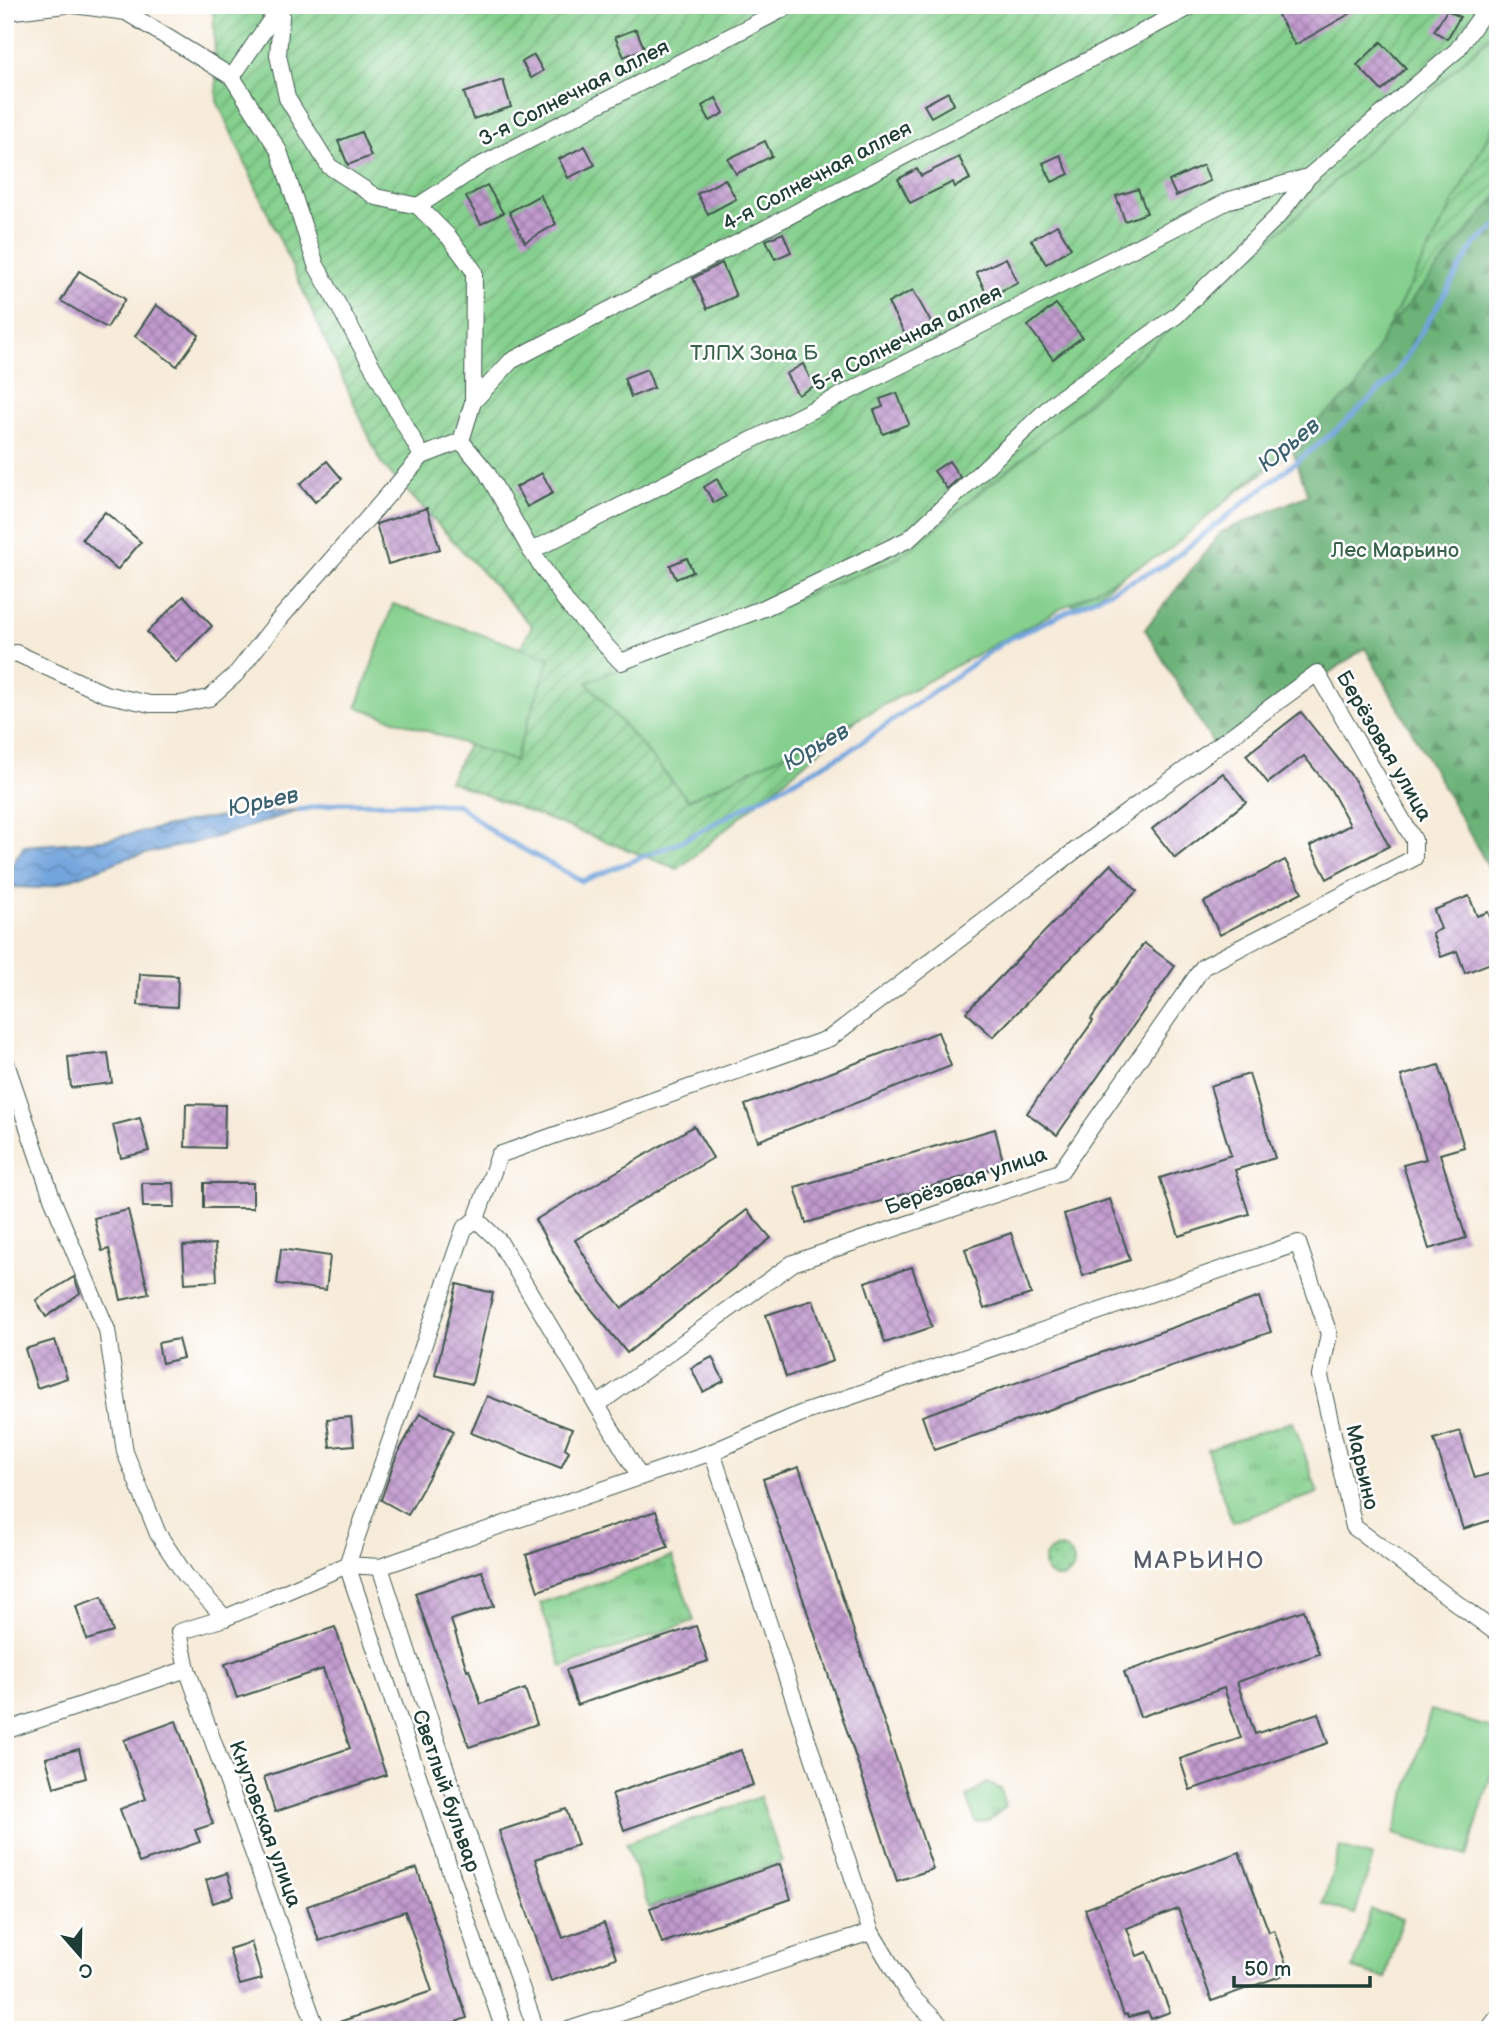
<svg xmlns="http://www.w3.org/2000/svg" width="1503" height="2035" viewBox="0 0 1503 2035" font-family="'Balsamiq Sans',sans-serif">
<defs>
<pattern id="grass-dots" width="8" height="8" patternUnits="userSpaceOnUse" patternTransform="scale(1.75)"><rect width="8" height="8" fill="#85d08e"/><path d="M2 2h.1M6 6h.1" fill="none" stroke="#6caa75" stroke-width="1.8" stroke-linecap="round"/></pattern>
<pattern id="forest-firs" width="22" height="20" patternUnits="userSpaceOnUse" patternTransform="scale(1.75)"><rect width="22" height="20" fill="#6cb279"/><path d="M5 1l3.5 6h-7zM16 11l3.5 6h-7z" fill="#589264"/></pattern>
<pattern id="park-tufts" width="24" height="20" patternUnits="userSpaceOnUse" patternTransform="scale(1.75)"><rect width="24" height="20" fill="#85d08e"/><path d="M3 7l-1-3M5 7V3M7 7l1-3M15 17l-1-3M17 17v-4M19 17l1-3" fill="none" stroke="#6caa75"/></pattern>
<pattern id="garden-furrows" width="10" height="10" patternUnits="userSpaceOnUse" patternTransform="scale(1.75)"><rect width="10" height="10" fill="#85d08e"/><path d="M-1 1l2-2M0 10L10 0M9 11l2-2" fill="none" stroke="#6caa75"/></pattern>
<pattern id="water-waves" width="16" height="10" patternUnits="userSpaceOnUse" patternTransform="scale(1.75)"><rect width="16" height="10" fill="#72a4dd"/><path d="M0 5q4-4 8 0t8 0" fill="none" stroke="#5d87b4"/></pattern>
<pattern id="building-cross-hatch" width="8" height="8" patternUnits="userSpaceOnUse" patternTransform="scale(1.75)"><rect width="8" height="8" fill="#c19ace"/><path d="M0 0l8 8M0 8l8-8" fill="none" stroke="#9c7fa8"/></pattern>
</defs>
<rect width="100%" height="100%" fill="#fff"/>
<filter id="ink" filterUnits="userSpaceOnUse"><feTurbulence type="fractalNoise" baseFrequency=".0143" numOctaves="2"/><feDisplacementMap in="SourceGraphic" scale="14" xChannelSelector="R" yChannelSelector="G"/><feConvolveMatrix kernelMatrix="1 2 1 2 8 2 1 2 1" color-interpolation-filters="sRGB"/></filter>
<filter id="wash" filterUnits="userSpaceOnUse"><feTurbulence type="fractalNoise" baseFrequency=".00686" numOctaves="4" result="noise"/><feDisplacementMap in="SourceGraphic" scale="28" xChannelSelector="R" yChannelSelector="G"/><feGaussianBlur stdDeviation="1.57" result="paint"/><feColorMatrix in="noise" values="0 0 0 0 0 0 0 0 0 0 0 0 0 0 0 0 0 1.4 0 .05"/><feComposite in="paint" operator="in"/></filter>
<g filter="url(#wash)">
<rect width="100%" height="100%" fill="#f7ebd9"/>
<circle fill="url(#grass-dots)" stroke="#528661" stroke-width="2" cx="1059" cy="1563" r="15"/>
<path fill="url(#forest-firs)" stroke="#467856" stroke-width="2" d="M 1498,127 L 1498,884 L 1365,648 L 1218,752 L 1145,629 L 1221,532 L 1308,495 L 1281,416 Z"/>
<g fill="url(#park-tufts)" stroke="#528661" stroke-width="2">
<path d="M 1293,1421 L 1318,1493 L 1232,1522 L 1207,1450 Z"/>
<path d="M 672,1557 L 694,1621 L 562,1667 L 540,1603 Z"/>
<path d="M 987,1783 L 1001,1789 L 1005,1807 L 989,1820 L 976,1823 L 967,1797 Z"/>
<path d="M 760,1797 L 782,1862 L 649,1908 L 626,1843 Z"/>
</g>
<path fill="url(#garden-furrows)" stroke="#528661" stroke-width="2" d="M 213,5 L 1498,5 L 1498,195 L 1278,462 L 1083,605 L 1000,600 L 678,869 L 449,781 L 532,626 L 381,463 L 217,101 Z"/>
<g fill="#85d08e" stroke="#528661" stroke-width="2">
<path d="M 1498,26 L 1498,117 L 1357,387 L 1169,550 L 856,720 L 688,800 L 587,682 L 899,558 L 1061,427 L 1320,195 L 1495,32 Z"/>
<path d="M 393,604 L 550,658 L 514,761 L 357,707 Z"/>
<path d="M 1431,1710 L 1498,1730 L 1498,1751 L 1467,1856 L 1394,1834 Z"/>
<path d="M 1340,1847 L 1373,1857 L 1355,1914 L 1323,1904 Z"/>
<path d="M 1371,1910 L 1402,1919 L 1385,1978 L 1353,1969 Z"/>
</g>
<path fill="url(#water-waves)" stroke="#487088" stroke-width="2" d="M 304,809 L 210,839 L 127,858 L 58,884 L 39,888 L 12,887 L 11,867 L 24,846 L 103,840 L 202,819 Z"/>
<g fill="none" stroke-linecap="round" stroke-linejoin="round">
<g stroke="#72a4dd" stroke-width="5">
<path d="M 299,810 L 340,803 L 457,804 L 497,835 L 582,881 L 680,842 L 849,751 L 1005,641 L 1165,565 L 1334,432 L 1394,377 L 1475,244 L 1498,225"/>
<path d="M 5,877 L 17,875"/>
</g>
</g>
<g id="blocks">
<g fill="url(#building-cross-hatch)">
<path d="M 1295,5 L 1365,5 L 1295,45 L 1278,15 Z"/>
<path d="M 1447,10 L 1460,17 L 1447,39 L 1434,31 Z"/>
<path d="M 636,29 L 644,48 L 624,57 L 615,37 Z"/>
<path d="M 1381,42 L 1406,68 L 1382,91 L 1357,65 Z"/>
<path d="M 534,55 L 543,71 L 531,78 L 522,62 Z"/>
<path d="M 503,80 L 511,107 L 473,119 L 464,93 Z"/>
<path d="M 948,92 L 954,104 L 931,117 L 924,105 Z"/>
<path d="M 716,98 L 724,113 L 710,121 L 702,106 Z"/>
<path d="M 361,132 L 371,156 L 348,165 L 338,141 Z"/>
<path d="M 765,141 L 772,156 L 736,174 L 728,159 Z"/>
<path d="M 585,146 L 595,165 L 568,178 L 559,159 Z"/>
<path d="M 1060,155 L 1069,174 L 1052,182 L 1043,163 Z"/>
<path d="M 959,157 L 970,179 L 955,187 L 953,182 L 910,203 L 898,179 L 917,169 L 921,176 Z"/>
<path d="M 1203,165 L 1210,181 L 1176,196 L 1169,181 Z"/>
<path d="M 725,179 L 736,199 L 708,214 L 697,194 Z"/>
<path d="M 487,185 L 503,213 L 481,224 L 466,197 Z"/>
<path d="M 1138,189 L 1147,213 L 1125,221 L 1116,196 Z"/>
<path d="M 540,195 L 556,224 L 525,242 L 509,212 Z"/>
<path d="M 1057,225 L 1071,248 L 1046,264 L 1031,240 Z"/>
<path d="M 783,233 L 791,252 L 775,259 L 766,240 Z"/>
<path d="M 1006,258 L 1018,283 L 988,297 L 976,272 Z"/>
<path d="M 722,263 L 736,296 L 707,309 L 693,278 Z"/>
<path d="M 79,271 L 125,299 L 107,328 L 61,301 Z"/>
<path d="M 913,290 L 933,326 L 908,340 L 888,303 Z"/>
<path d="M 1056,304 L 1082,337 L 1053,359 L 1028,326 Z"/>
<path d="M 156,305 L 199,335 L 177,366 L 135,336 Z"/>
<path d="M 803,364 L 814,386 L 798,395 L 786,374 Z"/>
<path d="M 647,369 L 654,388 L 631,397 L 624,378 Z"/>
<path d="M 897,393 L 909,424 L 883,434 L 874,410 L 883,407 L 880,399 Z"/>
<path d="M 327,461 L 342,479 L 315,502 L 300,484 Z"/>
<path d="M 949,461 L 960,477 L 947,489 L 934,471 Z"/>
<path d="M 542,473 L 553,493 L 527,507 L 516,487 Z"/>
<path d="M 717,479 L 726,496 L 714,503 L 704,487 Z"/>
<path d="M 427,508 L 440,549 L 388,564 L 376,524 Z"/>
<path d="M 105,512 L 141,542 L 117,570 L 82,539 Z"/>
<path d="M 687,558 L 693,572 L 676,579 L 670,565 Z"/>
<path d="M 184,596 L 212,626 L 176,662 L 147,632 Z"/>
<path d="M 1301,712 L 1354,779 L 1389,846 L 1327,879 L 1310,846 L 1350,825 L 1331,790 L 1304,756 L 1268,783 L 1246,755 Z"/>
<path d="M 1223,773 L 1246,802 L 1175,858 L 1152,829 Z"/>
<path d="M 1285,860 L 1302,892 L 1220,935 L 1204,902 Z"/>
<path d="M 1111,864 L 1137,891 L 993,1037 L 966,1012 Z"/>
<path d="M 1469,896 L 1477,916 L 1488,912 L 1498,938 L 1498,948 L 1492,950 L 1496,961 L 1465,973 L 1457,951 L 1441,957 L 1432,933 L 1441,929 L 1434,910 Z"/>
<path d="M 1144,943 L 1175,966 L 1057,1135 L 1027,1113 L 1093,1021 L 1091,1019 Z"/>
<path d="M 140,974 L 178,976 L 177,1007 L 138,1005 Z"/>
<path d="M 938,1032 L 951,1066 L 758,1141 L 745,1105 Z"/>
<path d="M 108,1053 L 112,1083 L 71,1088 L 68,1057 Z"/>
<path d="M 1439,1065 L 1464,1147 L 1440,1154 L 1466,1238 L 1429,1249 L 1403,1165 L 1426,1159 L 1401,1076 Z"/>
<path d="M 1249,1074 L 1275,1158 L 1235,1170 L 1249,1214 L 1179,1236 L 1160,1178 L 1231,1155 L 1210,1086 Z"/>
<path d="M 186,1104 L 225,1105 L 224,1148 L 185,1147 Z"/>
<path d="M 140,1118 L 149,1151 L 121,1158 L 113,1125 Z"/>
<path d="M 694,1126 L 713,1158 L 575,1240 L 598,1278 L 622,1308 L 747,1210 L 771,1238 L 627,1353 L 576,1290 L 535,1220 Z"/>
<path d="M 995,1129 L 1004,1165 L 806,1223 L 795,1187 Z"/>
<path d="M 142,1183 L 174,1183 L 175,1207 L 143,1207 Z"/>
<rect x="204" y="1183" width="49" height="25"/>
<path d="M 1110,1199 L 1130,1260 L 1083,1276 L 1064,1214 Z"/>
<path d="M 128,1210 L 149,1294 L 121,1300 L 109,1249 L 102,1251 L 94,1218 Z"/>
<path d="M 1011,1233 L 1031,1294 L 984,1309 L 965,1249 Z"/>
<path d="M 215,1244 L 217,1281 L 185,1283 L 183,1246 Z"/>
<path d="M 281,1249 L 330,1256 L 326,1290 L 277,1284 Z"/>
<path d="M 912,1267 L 932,1327 L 885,1343 L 865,1282 Z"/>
<path d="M 74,1277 L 80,1293 L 46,1317 L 36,1300 Z"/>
<path d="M 457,1284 L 493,1293 L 472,1384 L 435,1375 Z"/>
<path d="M 1259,1297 L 1271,1332 L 934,1450 L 922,1416 Z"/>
<path d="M 813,1300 L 833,1361 L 786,1377 L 766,1315 Z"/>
<path d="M 178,1339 L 183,1358 L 162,1363 L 158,1343 Z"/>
<path d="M 55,1340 L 67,1378 L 37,1388 L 25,1349 Z"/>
<path d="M 712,1357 L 724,1381 L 703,1392 L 691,1368 Z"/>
<path d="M 487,1396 L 572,1429 L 565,1448 L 569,1451 L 561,1468 L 471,1433 Z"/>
<path d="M 420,1413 L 454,1431 L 408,1515 L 381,1500 L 396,1457 Z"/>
<path d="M 351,1417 L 354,1445 L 330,1447 L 327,1419 Z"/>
<path d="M 1460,1431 L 1475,1478 L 1498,1471 L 1498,1518 L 1463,1529 L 1434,1439 Z"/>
<path d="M 799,1467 L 933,1869 L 897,1881 L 763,1479 Z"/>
<path d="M 656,1511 L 668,1547 L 538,1591 L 526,1555 Z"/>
<path d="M 482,1571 L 494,1606 L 451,1620 L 467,1670 L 469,1669 L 481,1704 L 525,1689 L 537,1724 L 469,1747 L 415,1593 Z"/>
<path d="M 102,1597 L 113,1632 L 87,1640 L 76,1606 Z"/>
<path d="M 1304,1610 L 1319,1654 L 1237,1682 L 1255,1734 L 1318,1713 L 1328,1743 L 1190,1790 L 1180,1759 L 1241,1738 L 1224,1688 L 1140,1717 L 1124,1672 Z"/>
<path d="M 696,1626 L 708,1661 L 577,1705 L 566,1670 Z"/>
<path d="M 335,1627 L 386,1775 L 275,1812 L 264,1777 L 350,1748 L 335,1704 L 323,1669 L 237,1698 L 225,1664 Z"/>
<path d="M 176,1721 L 213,1824 L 195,1830 L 200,1842 L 139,1863 L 120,1809 L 146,1799 L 124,1740 Z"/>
<path d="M 79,1749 L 86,1778 L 54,1787 L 46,1758 Z"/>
<path d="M 741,1750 L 753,1785 L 624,1830 L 612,1794 Z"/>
<path d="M 566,1809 L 578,1845 L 535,1859 L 550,1903 L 563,1938 L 604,1923 L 616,1958 L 551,1981 L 499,1831 Z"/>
<path d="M 1239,1852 L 1269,1932 L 1274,1930 L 1289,1973 L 1212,2001 L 1178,1909 L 1127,1928 L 1137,1956 L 1147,1952 L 1170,2012 L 1151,2019 L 1148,2012 L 1128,2017 L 1127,2014 L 1124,2015 L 1085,1909 Z"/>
<path d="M 780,1864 L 791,1899 L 662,1943 L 650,1908 Z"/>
<path d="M 417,1868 L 467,2018 L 433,2030 L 327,2030 L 327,2026 L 432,1991 L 405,1911 L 319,1941 L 307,1906 Z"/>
<path d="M 227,1873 L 234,1896 L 213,1903 L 206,1880 Z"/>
<path d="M 251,1942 L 262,1979 L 240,1985 L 229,1949 Z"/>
</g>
</g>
</g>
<g filter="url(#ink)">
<use href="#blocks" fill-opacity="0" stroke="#3f574d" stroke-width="2"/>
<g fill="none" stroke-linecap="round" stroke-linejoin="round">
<defs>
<g id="street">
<path d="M 74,5 L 126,12 L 232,77 L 279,151 L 316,265 L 422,456"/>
<path d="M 5,12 L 65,5"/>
<path d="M 232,77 L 281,5"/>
<path d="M 418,206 L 481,165 L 791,5"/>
<path d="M 473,402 L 511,361 L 1194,5"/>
<path d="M 461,441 L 486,471 L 531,551 L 569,606 L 621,662 L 764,608 L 909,539 L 1056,401 L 1176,316 L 1280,214 L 1308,177 L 1457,50 L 1489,5"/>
<path d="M 531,551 L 1230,200 L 1308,177"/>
<path d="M 5,656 L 16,653 L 105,694 L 150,704 L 180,704 L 209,698 L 236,674 L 277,622 L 422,456 L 461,441 L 473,402 L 474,271 L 449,237 L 418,206 L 376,197 L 329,166 L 287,98 L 278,55 L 282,5"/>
<path d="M 5,1060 L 52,1198 L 107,1330 L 125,1452 L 158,1534 L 186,1576 L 225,1618"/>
<path d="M 476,1219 L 499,1155 L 830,1038 L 1085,843 L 1317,673 L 1414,840 L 1414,858 L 1203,967 L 1060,1172 L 793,1263 L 597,1405"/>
<path d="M 476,1219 L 464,1229 L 347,1565 L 504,2030"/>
<path d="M 476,1219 L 499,1241 L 640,1477"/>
<path d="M 712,1452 L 871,1932 L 907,1992 L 945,2030"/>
<path d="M 380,1567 L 457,1803 L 536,2030"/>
<path d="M 5,1731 L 187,1669"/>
<path d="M 317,2030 L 187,1669 L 179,1632 L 225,1618 L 347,1565 L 380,1567 L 712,1452 L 800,1414 L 1298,1243 L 1329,1334 L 1320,1376 L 1354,1527 L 1498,1634"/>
<path d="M 568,2030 L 871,1932"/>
<path d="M 1488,2030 L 1498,2017"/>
</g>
</defs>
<use href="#street" stroke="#3f574d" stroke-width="18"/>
<use href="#street" stroke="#fff" stroke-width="16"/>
</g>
</g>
<g text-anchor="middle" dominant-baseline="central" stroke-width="5" stroke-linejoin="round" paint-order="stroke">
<g font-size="21" fill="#1f3d34" stroke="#fff">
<text transform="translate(574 93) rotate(-27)">3-я Солнечная аллея</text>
<text transform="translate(817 176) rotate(-28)">4-я Солнечная аллея</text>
<text transform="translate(907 338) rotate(-27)">5-я Солнечная аллея</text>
<text transform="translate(1384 746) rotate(60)">Берёзовая улица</text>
<text transform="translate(966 1181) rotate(-19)">Берёзовая улица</text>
<text transform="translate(1362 1467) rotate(77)">Марьино</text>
<text transform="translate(446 1791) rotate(71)">Светлый бульвар</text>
<text transform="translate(265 1824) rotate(70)">Кнутовская улица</text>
</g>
<g font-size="21" fill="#38624a" stroke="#fff">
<text x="754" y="353">ТЛПХ Зона Б</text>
<text x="1395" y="550">Лес Марьино</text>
</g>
<g font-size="23" font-style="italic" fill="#3c616f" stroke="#fff">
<text transform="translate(1289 445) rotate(-39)">Юрьев</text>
<text transform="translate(816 747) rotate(-30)">Юрьев</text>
<text transform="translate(263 802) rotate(-12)">Юрьев</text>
</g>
<g font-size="24" letter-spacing="2" fill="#585e6a" stroke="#fff">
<text x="1199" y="1560">МАРЬИНО</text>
</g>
</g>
<rect width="1503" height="2035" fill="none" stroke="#fff" stroke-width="28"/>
<g transform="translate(80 1955) rotate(160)" stroke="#ffffff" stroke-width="5" paint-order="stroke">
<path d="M0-5L12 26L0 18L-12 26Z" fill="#1f3d34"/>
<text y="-10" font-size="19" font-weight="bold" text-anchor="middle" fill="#1f3d34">С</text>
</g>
<path d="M1234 1976v10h136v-10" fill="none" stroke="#1f3d34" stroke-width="3.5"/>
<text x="1244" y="1976" font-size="21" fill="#1f3d34" stroke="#ffffff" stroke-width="5" paint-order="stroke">50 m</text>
</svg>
